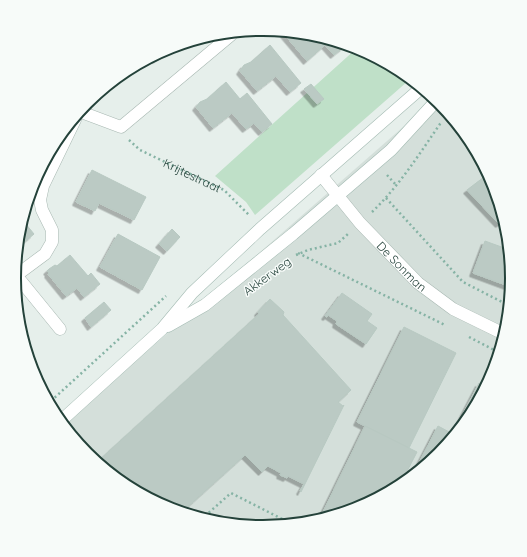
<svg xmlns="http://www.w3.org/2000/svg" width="527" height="557" viewBox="0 0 527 557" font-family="Quicksand,sans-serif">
<defs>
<filter id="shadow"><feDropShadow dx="-3.5" dy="3.5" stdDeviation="0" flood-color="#0004"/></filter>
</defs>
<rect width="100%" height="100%" fill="#e6efeb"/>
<path fill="#d4dfda" d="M 435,99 L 440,102 L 494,183 L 513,279 L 494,374 L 440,455 L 359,509 L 263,528 L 168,509 L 87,455 L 65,423 Z"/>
<path fill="#bfe0c8" d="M 357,48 L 408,81 L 255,215 L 246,202 L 215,176 Z"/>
<g fill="#bbcac4" stroke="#b8c9c2" filter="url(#shadow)">
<path d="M 284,34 L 285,33 L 345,46 L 334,55 L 325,45 L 307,61 Z"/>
<path d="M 270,45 L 301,83 L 290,92 L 276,76 L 257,91 L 240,71 L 244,65 L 251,62 Z"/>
<path d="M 170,48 L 170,49 L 163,55 L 161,52 Z"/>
<path d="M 161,52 L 163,55 L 156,60 L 154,58 L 147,64 L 146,63 Z"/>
<path d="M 226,82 L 240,99 L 247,93 L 272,124 L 262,132 L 254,123 L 246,129 L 232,113 L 213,128 L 196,107 L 200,102 L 207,99 Z"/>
<path d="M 311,84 L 324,99 L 317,104 L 304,89 Z"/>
<path d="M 92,170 L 146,197 L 134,220 L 99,203 L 95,211 L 76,202 Z"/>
<path d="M 488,174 L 494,183 L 497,198 L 495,200 L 498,203 L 502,222 L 499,224 L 467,190 Z"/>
<path d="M 25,223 L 34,234 L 21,245 Z"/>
<path d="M 172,229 L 180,237 L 167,251 L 159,244 Z"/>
<path d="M 118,234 L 160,257 L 142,290 L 100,267 Z"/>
<path d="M 485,241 L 507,249 L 513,279 L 511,287 L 473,273 Z"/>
<path d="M 70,255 L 88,276 L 91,273 L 100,284 L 84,297 L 77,288 L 66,296 L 48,274 L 49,273 L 47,271 L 49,269 L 55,265 L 57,266 Z"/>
<path d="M 342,293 L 372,314 L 367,321 L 377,328 L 366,344 L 336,324 L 337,321 L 328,315 L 327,317 L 325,316 Z"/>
<path d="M 270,299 L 284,312 L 283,315 L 351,390 L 338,402 L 343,406 L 344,405 L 301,492 L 300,491 L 304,484 L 288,476 L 287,478 L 280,475 L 281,473 L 268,466 L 262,472 L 245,455 L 182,512 L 168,509 L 97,462 L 259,314 L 258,312 Z"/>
<path d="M 104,302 L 111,310 L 91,327 L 85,318 Z"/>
<path d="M 404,327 L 456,353 L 409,448 L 357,422 Z"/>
<path d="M 479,383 L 486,386 L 468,413 L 464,412 Z"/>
<path d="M 464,412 L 468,413 L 452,437 L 453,434 Z"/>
<path d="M 365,426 L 417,452 L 403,479 L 359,509 L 329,515 L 323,512 Z"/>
<path d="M 438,426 L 453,434 L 440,455 L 424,465 L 419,463 Z"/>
<path d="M 419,463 L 424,465 L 415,471 Z"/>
</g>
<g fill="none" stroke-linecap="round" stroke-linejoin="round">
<defs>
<g id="street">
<path d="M 81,112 L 121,127 L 231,35"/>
<path id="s2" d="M 321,175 L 360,223 L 418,283 L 453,309 L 502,333"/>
<path d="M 16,275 L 60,329"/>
<path d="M 14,277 L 45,254 L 52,242 L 52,230 L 42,210 L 40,200 L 43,186 L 75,120"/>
</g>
<g id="secondary">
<path d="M 168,326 L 205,305 L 293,234 L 391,150 L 437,100"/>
<path d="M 63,419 L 162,329 L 192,293 L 260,229 L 420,89"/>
</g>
</defs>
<use href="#street" stroke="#a8b8b2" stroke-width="13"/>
<use href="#secondary" stroke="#a4bbb3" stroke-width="13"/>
<g stroke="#86b3a5" stroke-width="2.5" stroke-dasharray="2 3" stroke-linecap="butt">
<path id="s1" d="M 129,140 L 140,150 L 224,190 L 250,216"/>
<path d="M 387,175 L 396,185"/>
<path d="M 386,198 L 463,282 L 508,305"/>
<path d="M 372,212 C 400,185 420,153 442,121"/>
<path d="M 298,253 L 445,325"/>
<path d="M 296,255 L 308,250 L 338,243 L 349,233"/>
<path d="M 469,337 L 498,352"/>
<path d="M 51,401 L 166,296"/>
<path d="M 205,516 L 231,493 L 290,523"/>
</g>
<use href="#street" stroke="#fff" stroke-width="12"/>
<use href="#secondary" stroke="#fff" stroke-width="12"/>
</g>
<g text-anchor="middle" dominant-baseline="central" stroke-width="3" stroke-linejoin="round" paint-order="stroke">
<g font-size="12" fill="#24423a" stroke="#f7fbf9">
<text stroke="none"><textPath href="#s1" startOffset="73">Krijtestraat</textPath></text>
<text stroke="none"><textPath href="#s2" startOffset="122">De Sonman</textPath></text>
<text transform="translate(267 276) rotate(-36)">Akkerweg</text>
</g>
</g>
<path d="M0 0H527V557H0ZM21 278a242 242 0 1 1 484 0a242 242 0 1 1-484 0Z" fill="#f7fbf9" fill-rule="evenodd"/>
<path fill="none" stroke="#24423a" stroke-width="2" d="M21 278a242 242 0 1 1 484 0a242 242 0 1 1-484 0Z"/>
</svg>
